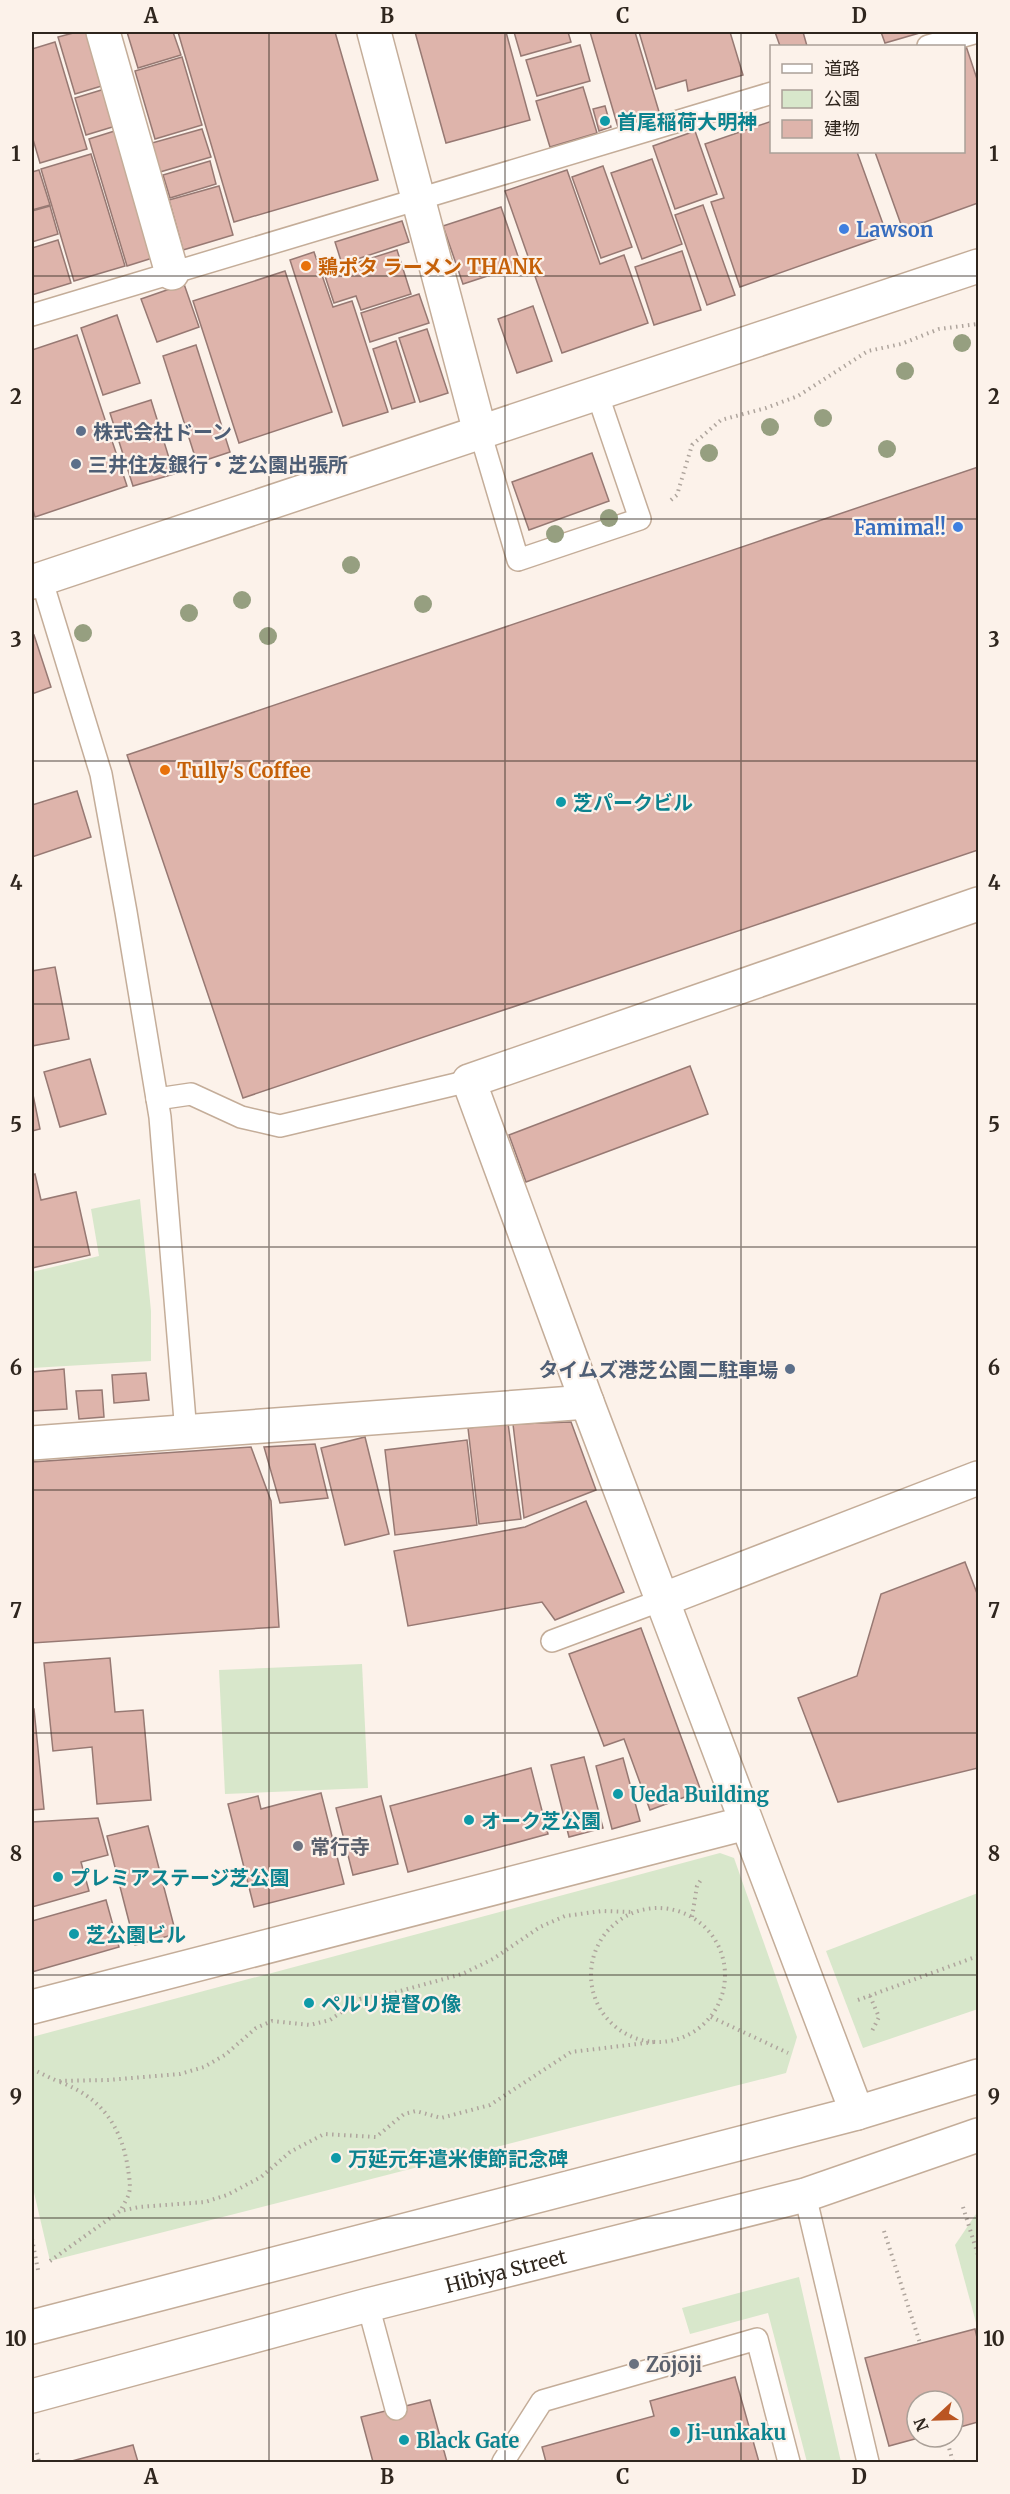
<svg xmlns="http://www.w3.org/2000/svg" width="1010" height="2494" viewBox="0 0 1010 2494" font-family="Merriweather,'Noto Sans JP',serif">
<rect width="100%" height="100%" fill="#fcf2ea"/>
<g fill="#d8e7cb">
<path d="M 140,1199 L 151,1311 L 151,1361 L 32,1368 L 32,1272 L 99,1256 L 91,1209 Z"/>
<path d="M 362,1664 L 368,1788 L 225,1794 L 219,1670 Z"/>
<path d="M 720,1853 L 734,1858 L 797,2037 L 786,2073 L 50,2261 L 32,2184 L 32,2037 Z"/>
<path d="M 978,1893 L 978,2009 L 863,2048 L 826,1951 Z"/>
<path d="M 978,2211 L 978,2330 L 955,2245 Z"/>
<path d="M 799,2277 L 841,2462 L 807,2462 L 768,2313 L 690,2334 L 682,2308 Z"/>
</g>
<g fill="#deb4ab" stroke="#977973" stroke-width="1.5">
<path d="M 77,32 L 89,32 L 105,85 L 75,94 L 58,37 Z"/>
<path d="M 127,32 L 173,32 L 181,55 L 138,68 Z"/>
<path d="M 178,32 L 335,32 L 378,180 L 234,222 Z"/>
<path d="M 415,32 L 506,32 L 530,120 L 446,143 Z"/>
<path d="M 514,32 L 568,32 L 571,42 L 521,56 Z"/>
<path d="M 590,32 L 635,32 L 660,115 L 618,127 Z"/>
<path d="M 639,32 L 730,32 L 743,75 L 688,91 L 686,80 L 656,89 Z"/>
<path d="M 775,32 L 803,32 L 807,46 L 780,46 Z"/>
<path d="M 881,32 L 923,32 L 885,43 Z"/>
<path d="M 55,42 L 87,149 L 40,163 L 32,136 L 32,49 Z"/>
<path d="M 965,43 L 978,82 L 978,203 L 903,230 L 875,152 L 964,152 Z"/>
<path d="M 580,45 L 590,81 L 537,96 L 526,60 Z"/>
<path d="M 182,57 L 202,125 L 155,139 L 135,71 Z"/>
<path d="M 583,87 L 597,133 L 550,147 L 536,101 Z"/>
<path d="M 108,88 L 119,125 L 86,135 L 75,98 Z"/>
<path d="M 605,106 L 611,127 L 599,131 L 593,109 Z"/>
<path d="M 772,121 L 772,152 L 857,152 L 887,235 L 740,287 L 711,202 L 724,198 L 705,144 Z"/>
<path d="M 121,129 L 159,256 L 127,266 L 89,139 Z"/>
<path d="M 202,129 L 211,157 L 160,172 L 152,143 Z"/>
<path d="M 695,131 L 717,194 L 675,209 L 653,146 Z"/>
<path d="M 91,154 L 125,266 L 74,281 L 41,169 Z"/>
<path d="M 652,159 L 682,244 L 642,259 L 611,173 Z"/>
<path d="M 210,161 L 216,184 L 170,198 L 163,175 Z"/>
<path d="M 603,166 L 632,247 L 601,258 L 572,177 Z"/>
<path d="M 39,170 L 50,205 L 32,210 L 32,172 Z"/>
<path d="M 567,170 L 600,264 L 624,255 L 648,323 L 562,353 L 505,191 Z"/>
<path d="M 219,186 L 233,235 L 183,250 L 169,200 Z"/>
<path d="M 703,205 L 735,295 L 707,305 L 675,215 Z"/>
<path d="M 50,206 L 58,234 L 32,242 L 32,211 Z"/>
<path d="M 501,207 L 521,265 L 463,284 L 443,226 Z"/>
<path d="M 402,221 L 409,242 L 342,264 L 335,242 Z"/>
<path d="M 58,240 L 71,283 L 32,295 L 32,248 Z"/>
<path d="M 397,250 L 411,294 L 361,310 L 356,296 L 334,303 L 324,273 Z"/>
<path d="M 682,251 L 701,310 L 654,325 L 635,267 Z"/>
<path d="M 314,252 L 333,307 L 352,301 L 388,412 L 343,426 L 290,260 Z"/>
<path d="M 285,271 L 332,412 L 239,443 L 193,301 Z"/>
<path d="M 184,284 L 199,327 L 157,342 L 141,299 Z"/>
<path d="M 419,294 L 429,323 L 370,342 L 361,313 Z"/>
<path d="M 533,306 L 552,361 L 517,373 L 498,319 Z"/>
<path d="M 117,315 L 140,383 L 103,395 L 81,328 Z"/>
<path d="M 427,329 L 448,393 L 420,402 L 399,338 Z"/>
<path d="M 77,335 L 127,486 L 35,517 L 32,506 L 32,350 Z"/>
<path d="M 396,341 L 415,402 L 392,409 L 373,349 Z"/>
<path d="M 196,345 L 230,452 L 197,463 L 163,356 Z"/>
<path d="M 151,400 L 174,474 L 133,486 L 110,413 Z"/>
<path d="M 592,453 L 609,501 L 529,530 L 512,482 Z"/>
<path d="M 978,467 L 978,850 L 243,1098 L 127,755 Z"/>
<path d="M 34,635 L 51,687 L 32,694 L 32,636 Z"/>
<path d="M 77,791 L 91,837 L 32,857 L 32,805 Z"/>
<path d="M 55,967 L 69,1039 L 32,1046 L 32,971 Z"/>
<path d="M 90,1059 L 106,1114 L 60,1127 L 44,1072 Z"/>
<path d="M 690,1066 L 708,1114 L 526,1182 L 509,1135 Z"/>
<path d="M 32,1090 L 40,1129 L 32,1131 Z"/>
<path d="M 35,1174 L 41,1200 L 76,1192 L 90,1255 L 32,1268 L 32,1175 Z"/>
<path d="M 64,1369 L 67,1409 L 32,1411 L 32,1372 Z"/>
<path d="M 146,1373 L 149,1400 L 114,1403 L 112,1375 Z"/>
<path d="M 102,1390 L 104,1417 L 79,1419 L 76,1391 Z"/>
<path d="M 571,1422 L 596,1490 L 524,1518 L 513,1424 Z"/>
<path d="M 508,1423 L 521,1519 L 479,1524 L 468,1428 Z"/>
<path d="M 365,1437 L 389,1534 L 345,1545 L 321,1448 Z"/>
<path d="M 467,1440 L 477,1525 L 395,1535 L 385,1450 Z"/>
<path d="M 315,1444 L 328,1498 L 280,1503 L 264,1447 Z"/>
<path d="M 251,1447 L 271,1501 L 279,1627 L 32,1643 L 32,1462 Z"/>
<path d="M 586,1501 L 624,1592 L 555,1620 L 542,1602 L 408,1626 L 394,1551 L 525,1527 Z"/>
<path d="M 965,1562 L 978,1596 L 978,1768 L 838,1802 L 798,1698 L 857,1676 L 881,1594 Z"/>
<path d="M 641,1628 L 701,1791 L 650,1810 L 624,1739 L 604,1746 L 569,1654 Z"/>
<path d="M 110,1658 L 115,1712 L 143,1710 L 151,1800 L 97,1804 L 92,1747 L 53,1751 L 44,1663 Z"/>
<path d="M 32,1709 L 34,1709 L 44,1809 L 32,1810 Z"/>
<path d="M 584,1757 L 603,1828 L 569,1837 L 551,1765 Z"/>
<path d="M 623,1758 L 640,1821 L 612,1829 L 596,1766 Z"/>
<path d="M 531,1768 L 548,1834 L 408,1872 L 390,1806 Z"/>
<path d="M 321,1793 L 344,1884 L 254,1907 L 228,1804 L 258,1796 L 261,1809 Z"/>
<path d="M 381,1796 L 398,1864 L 353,1875 L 336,1808 Z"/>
<path d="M 98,1818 L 108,1855 L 81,1862 L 89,1891 L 32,1907 L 32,1822 Z"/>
<path d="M 148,1826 L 176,1934 L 135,1945 L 107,1836 Z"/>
<path d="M 106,1900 L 119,1947 L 32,1972 L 32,1921 Z"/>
<path d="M 975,2329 L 978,2342 L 978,2422 L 953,2429 L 953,2401 L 917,2401 L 917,2437 L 922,2437 L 889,2446 L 865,2358 Z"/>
<path d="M 735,2377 L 759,2462 L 546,2462 L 542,2447 L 654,2416 L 650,2401 Z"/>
<path d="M 430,2400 L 447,2462 L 373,2462 L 361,2417 Z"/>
<path d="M 133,2445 L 138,2462 L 68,2462 Z"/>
</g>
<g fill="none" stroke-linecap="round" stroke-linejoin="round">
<defs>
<g id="lane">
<path d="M 928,46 L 978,32"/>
<path d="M 32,315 L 772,93"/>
<path d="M 480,432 L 518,560 L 640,519 L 597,393"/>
<path d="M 41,578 L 101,774 L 126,912 L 160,1117 L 186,1433"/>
<path d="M 157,1099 L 191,1094 L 241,1117 L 280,1126 L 469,1081"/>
<path d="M 552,1641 L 662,1600"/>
<path d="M 805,2195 L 868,2462"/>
<path d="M 368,2305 L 396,2409"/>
<path d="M 503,2462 L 542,2401 L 757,2339 L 789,2462"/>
</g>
<g id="street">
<path d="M 103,32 L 172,273"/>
<path d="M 374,32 L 480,432"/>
<path d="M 32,1443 L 587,1402"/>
<path d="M 662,1600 L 978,1478"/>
<path d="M 32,2007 L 746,1823"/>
<path d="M 857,2113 L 587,1402 L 469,1081 L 978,904"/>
</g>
<g id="secondary">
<path d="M 32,582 L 978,266"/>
<path d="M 32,2327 L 857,2113 L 978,2076"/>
<path id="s1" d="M 32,2396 L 368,2305 L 805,2195 L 978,2135"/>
</g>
</defs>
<use href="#lane" stroke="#c4ad99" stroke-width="24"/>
<use href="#street" stroke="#c4ad99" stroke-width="36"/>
<use href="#secondary" stroke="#c4ad99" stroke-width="36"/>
<g stroke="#afa59d" stroke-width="4" stroke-dasharray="1.5 4.5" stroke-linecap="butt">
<path d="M 671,500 L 677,495 L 692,445 L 721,420 L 766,408 L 798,396 L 868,351 L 901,344 L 939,329 L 978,324"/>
<circle cx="658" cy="1975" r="67"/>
<path d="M 692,1917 L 697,1886 L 702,1878"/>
<path d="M 870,1996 L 879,2017 L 871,2033"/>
<path d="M 858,2000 L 978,1956"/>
<path d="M 711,2017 L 788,2053"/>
<path d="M 32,2069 L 57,2081 L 108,2080 L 180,2074 L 204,2067 L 225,2055 L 256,2028 L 272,2021 L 310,2025 L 330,2020 L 360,1999 L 389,1994 L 462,1974 L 493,1959 L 540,1927 L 565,1916 L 602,1911 L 633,1912"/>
<path d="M 60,2082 C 101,2097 122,2127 128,2169 C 129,2176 131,2186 129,2193 C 128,2198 123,2205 121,2210"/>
<path d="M 963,2207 L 978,2255"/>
<path d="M 884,2231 L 920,2343"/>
<path d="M 32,2239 L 38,2270"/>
<path d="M 50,2261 L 120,2211 L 139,2207 L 205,2202 L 227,2195 L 261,2177 L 290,2152 L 324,2134 L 376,2137 L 404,2114 L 416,2111 L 441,2118 L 490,2105 L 571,2052 L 654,2042"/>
<path d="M 946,2437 L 953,2462"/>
<path d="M 37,2453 L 39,2462"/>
</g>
<use href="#lane" stroke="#fff" stroke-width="21"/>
<use href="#street" stroke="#fff" stroke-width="33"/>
<use href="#secondary" stroke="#fff" stroke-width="33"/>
</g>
<g fill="#969f80">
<circle cx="962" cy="343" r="9"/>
<circle cx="905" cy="371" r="9"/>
<circle cx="823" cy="418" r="9"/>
<circle cx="770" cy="427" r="9"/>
<circle cx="887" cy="449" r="9"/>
<circle cx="709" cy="453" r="9"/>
<circle cx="609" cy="518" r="9"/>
<circle cx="555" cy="534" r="9"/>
<circle cx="351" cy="565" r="9"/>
<circle cx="242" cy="600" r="9"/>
<circle cx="423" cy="604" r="9"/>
<circle cx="189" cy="613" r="9"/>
<circle cx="83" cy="633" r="9"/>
<circle cx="268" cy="636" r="9"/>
</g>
<path fill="none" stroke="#2f261e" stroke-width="1.5" stroke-opacity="0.55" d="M 269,32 L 269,2462M 505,32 L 505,2462M 741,32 L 741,2462M 32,276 L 978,276M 32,519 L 978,519M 32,761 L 978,761M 32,1004 L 978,1004M 32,1247 L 978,1247M 32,1490 L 978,1490M 32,1733 L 978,1733M 32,1975 L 978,1975M 32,2218 L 978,2218"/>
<g fill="#0f9aa8" stroke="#fcf2ea" stroke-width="2">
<circle cx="605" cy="121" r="6"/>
<circle cx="561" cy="802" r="6"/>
<circle cx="618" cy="1794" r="6"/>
<circle cx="469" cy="1820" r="6"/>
<circle cx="58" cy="1877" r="6"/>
<circle cx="74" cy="1934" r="6"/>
<circle cx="309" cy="2003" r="6"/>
<circle cx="336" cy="2158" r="6"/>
<circle cx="675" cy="2432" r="6"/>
<circle cx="404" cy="2440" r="6"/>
</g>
<g fill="#3f7fe0" stroke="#fcf2ea" stroke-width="2">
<circle cx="844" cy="229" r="6"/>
<circle cx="958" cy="527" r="6"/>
</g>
<g fill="#e8710a" stroke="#fcf2ea" stroke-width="2">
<circle cx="306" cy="266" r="6"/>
<circle cx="165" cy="770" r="6"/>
</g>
<g fill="#5c6f8a" stroke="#fcf2ea" stroke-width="2">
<circle cx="81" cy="431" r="6"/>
<circle cx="76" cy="464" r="6"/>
<circle cx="790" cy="1369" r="6"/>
</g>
<g fill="#6b7280" stroke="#fcf2ea" stroke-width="2">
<circle cx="298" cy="1846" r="6"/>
<circle cx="634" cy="2364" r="6"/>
</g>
<g text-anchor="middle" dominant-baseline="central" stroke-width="4.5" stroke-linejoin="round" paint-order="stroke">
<g font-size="20" font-weight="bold" fill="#0d838f" stroke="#fcf2ea" text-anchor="start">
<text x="617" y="121">首尾稲荷大明神</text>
<text x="573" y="802">芝パークビル</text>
<text x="630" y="1794">Ueda Building</text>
<text x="481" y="1820">オーク芝公園</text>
<text x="70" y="1877">プレミアステージ芝公園</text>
<text x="86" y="1934">芝公園ビル</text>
<text x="321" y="2003">ペルリ提督の像</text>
<text x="348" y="2158">万延元年遣米使節記念碑</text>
<text x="687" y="2432">Ji-unkaku</text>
<text x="416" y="2440">Black Gate</text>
</g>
<g font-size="20" font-weight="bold" fill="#366cbe" stroke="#fcf2ea" text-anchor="start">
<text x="856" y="229">Lawson</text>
<text x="946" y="527" text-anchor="end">Famima!!</text>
</g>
<g font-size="20" font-weight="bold" fill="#c56008" stroke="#fcf2ea" text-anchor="start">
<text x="318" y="266">鶏ポタ ラーメン THANK</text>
<text x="177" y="770">Tully's Coffee</text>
</g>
<g font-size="20" font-weight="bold" fill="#4e5e75" stroke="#fcf2ea" text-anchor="start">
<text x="93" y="431">株式会社ドーン</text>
<text x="88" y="464">三井住友銀行・芝公園出張所</text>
<text x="778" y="1369" text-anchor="end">タイムズ港芝公園二駐車場</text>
</g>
<g font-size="20" font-weight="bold" fill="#5b616d" stroke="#fcf2ea" text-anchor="start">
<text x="310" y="1846">常行寺</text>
<text x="646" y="2364">Zōjōji</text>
</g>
<g font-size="20" fill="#2f261e" stroke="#fcf2ea">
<text stroke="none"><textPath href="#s1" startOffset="490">Hibiya Street</textPath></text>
</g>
</g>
<rect width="1010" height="2494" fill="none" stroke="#fcf2ea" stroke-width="66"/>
<rect x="770" y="45" width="195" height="108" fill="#fcf2ea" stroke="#aaa098" stroke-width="1.5"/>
<rect x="782" y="64" width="30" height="9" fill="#ffffff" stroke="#aaa098" stroke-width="1.5"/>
<text x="824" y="75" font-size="18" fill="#2f261e">道路</text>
<rect x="782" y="90" width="30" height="18" fill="#d8e7cb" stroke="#aaa098" stroke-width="1.5"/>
<text x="824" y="105" font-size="18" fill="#2f261e">公園</text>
<rect x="782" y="120" width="30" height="18" fill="#deb4ab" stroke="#aaa098" stroke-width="1.5"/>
<text x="824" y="135" font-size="18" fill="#2f261e">建物</text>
<g transform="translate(935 2419) rotate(248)"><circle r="28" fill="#fcf2ea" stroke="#aaa098" stroke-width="1.5"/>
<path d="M0-4.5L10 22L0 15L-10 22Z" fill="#ba5522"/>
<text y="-9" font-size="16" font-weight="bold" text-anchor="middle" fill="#2f261e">N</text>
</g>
<rect x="33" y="33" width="944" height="2428" fill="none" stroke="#2f261e" stroke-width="2"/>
<g font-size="20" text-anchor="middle" font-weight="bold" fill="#2f261e">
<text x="151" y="23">A</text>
<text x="387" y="23">B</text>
<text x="623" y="23">C</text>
<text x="859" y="23">D</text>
<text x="16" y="161">1</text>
<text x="994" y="161">1</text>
<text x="16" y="404">2</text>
<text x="994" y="404">2</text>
<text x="16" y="647">3</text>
<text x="994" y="647">3</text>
<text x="16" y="890">4</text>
<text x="994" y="890">4</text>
<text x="16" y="1132">5</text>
<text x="994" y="1132">5</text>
<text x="16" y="1375">6</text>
<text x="994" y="1375">6</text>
<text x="16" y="1618">7</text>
<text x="994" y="1618">7</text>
<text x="16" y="1861">8</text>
<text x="994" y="1861">8</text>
<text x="16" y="2104">9</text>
<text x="994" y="2104">9</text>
<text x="16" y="2346">10</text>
<text x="994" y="2346">10</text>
<text x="151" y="2484">A</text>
<text x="387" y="2484">B</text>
<text x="623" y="2484">C</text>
<text x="859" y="2484">D</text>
</g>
</svg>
